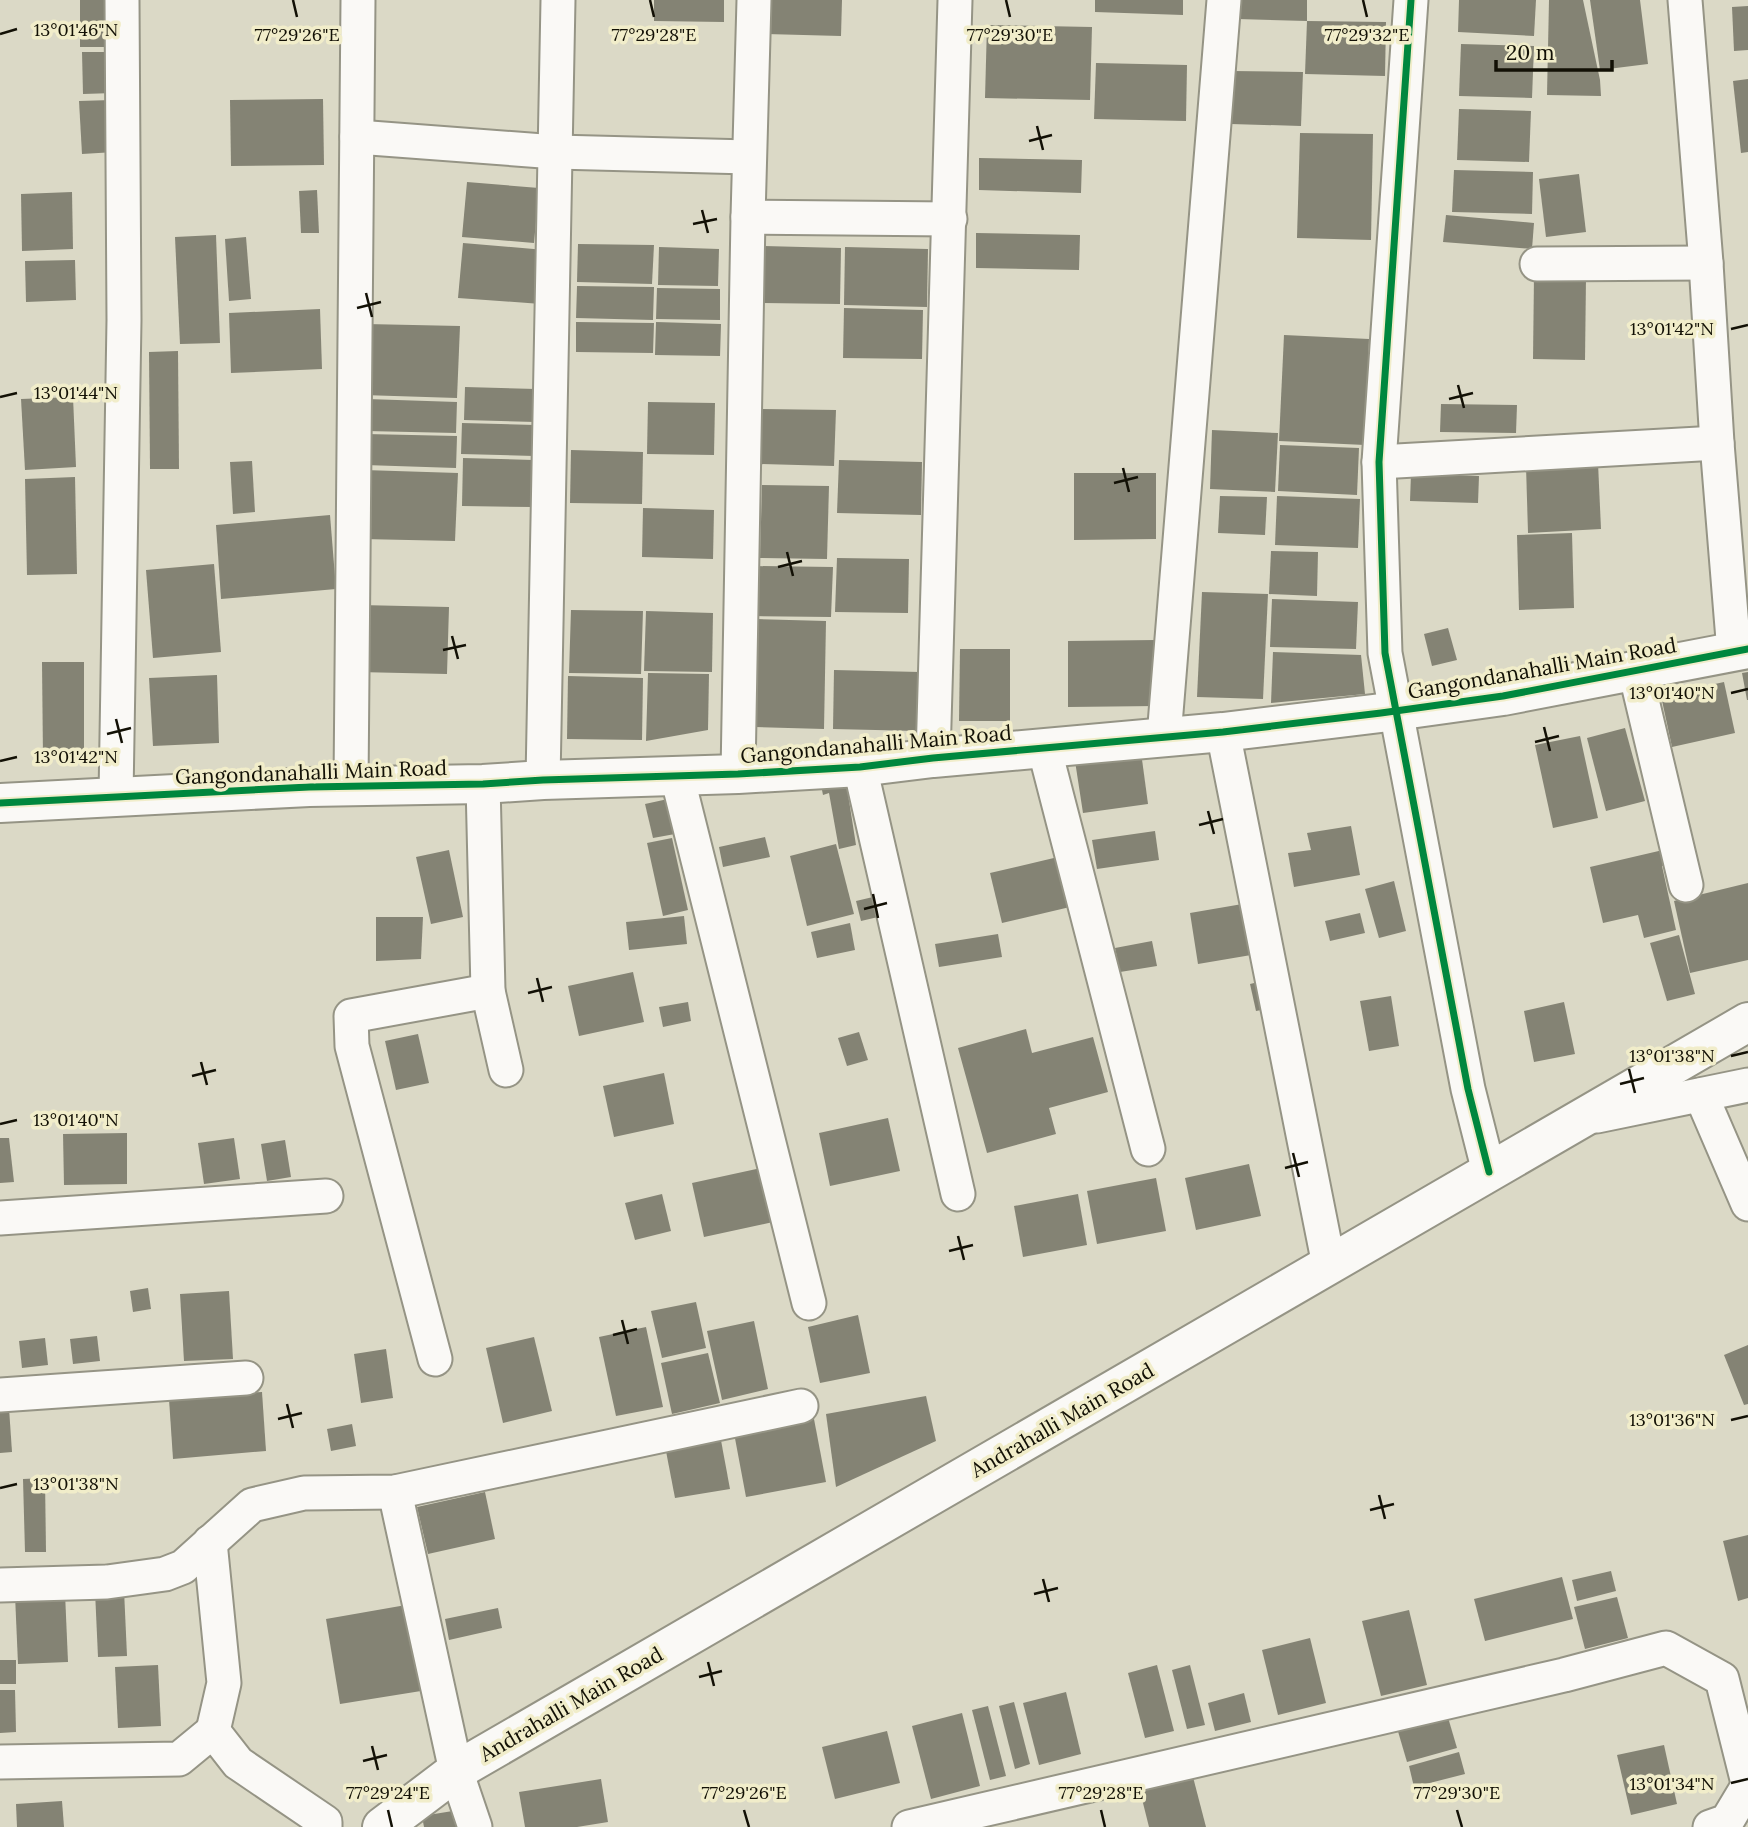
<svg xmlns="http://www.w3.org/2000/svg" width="1748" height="1827" viewBox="0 0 1748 1827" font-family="Lora,serif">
<rect width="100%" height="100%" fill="#dbd9c6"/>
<g fill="#848374">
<rect x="80" y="0" width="35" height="47"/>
<path d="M 654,0 L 724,0 L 724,22 L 654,21 Z"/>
<path d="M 767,0 L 842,0 L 841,36 L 766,34 Z"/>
<path d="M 1095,0 L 1183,0 L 1183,15 L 1095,12 Z"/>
<path d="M 1238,0 L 1307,0 L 1307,21 L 1237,19 Z"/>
<path d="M 1459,0 L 1536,0 L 1534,36 L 1458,32 Z"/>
<path d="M 1549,0 L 1583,0 L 1600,80 L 1601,96 L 1547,95 Z"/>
<path d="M 1590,0 L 1640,0 L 1648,64 L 1600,70 Z"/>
<path d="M 1748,6 L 1748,50 L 1734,51 L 1732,7 Z"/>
<path d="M 1307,21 L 1386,22 L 1385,76 L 1305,74 Z"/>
<path d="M 987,25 L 1092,27 L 1090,100 L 985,98 Z"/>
<path d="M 1461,44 L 1534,46 L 1532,98 L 1459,96 Z"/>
<path d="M 82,52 L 113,52 L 114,93 L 83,94 Z"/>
<path d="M 1096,63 L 1187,65 L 1186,121 L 1094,119 Z"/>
<path d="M 1232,71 L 1303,72 L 1301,126 L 1231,124 Z"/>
<path d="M 1748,79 L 1748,152 L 1741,153 L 1733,81 Z"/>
<path d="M 323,99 L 324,165 L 231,166 L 230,100 Z"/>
<path d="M 112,100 L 115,152 L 82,154 L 79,101 Z"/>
<path d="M 1459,109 L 1531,111 L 1529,162 L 1457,160 Z"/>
<path d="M 1300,133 L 1373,134 L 1371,240 L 1297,238 Z"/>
<path d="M 979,158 L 1082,160 L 1081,193 L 979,190 Z"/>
<path d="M 1454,170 L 1533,172 L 1532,214 L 1452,212 Z"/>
<path d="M 1579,174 L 1586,232 L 1546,237 L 1539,179 Z"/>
<path d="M 467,182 L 539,188 L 534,243 L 462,237 Z"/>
<path d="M 317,190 L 319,233 L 301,233 L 299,191 Z"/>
<path d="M 72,192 L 73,249 L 22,251 L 21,194 Z"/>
<path d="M 1446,215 L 1534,223 L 1532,249 L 1443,242 Z"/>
<path d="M 976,233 L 1080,235 L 1079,270 L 976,268 Z"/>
<path d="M 216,235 L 220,343 L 180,344 L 175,237 Z"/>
<path d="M 246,237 L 251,299 L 229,301 L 225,239 Z"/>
<path d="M 463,243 L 545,250 L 541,304 L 458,298 Z"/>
<path d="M 578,244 L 654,245 L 652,284 L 577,282 Z"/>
<path d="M 764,246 L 841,248 L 840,304 L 763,303 Z"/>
<path d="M 659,247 L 719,249 L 718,286 L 658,285 Z"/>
<path d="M 845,247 L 928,249 L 927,307 L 844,305 Z"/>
<path d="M 75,260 L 76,300 L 26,302 L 25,261 Z"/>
<path d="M 1534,276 L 1586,277 L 1585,360 L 1533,359 Z"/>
<path d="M 577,286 L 654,287 L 653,320 L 576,318 Z"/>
<path d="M 657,288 L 720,289 L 720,320 L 656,319 Z"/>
<path d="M 844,308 L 923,310 L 922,359 L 843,358 Z"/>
<path d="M 320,309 L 322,369 L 231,373 L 229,313 Z"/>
<path d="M 576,322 L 654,323 L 653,353 L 576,352 Z"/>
<path d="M 656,322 L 721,324 L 720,356 L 655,355 Z"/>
<path d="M 366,324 L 460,326 L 457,398 L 363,395 Z"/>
<path d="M 1284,335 L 1369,339 L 1365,445 L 1279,441 Z"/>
<path d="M 178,351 L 179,469 L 150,469 L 149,352 Z"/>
<path d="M 465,387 L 536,389 L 535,422 L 464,420 Z"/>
<path d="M 73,397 L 76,467 L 25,470 L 21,399 Z"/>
<path d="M 367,399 L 457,402 L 456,433 L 366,431 Z"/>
<path d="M 648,402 L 715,403 L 714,455 L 647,454 Z"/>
<path d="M 1441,404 L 1517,405 L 1516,433 L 1440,432 Z"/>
<path d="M 759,409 L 836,410 L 834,466 L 758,464 Z"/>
<path d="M 462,423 L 535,425 L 534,456 L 461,454 Z"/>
<path d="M 1212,430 L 1278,433 L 1275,492 L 1210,489 Z"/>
<path d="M 366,434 L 457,436 L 456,468 L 365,465 Z"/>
<path d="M 1280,445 L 1359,448 L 1357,495 L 1278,491 Z"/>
<path d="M 571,450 L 643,452 L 642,504 L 570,503 Z"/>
<path d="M 463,458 L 533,460 L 532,507 L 462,506 Z"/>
<path d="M 839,460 L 922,462 L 921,515 L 837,513 Z"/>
<path d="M 252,461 L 255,512 L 233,514 L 230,462 Z"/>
<path d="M 1598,463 L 1601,529 L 1528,533 L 1526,466 Z"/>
<path d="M 364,470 L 458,473 L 455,541 L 362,539 Z"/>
<path d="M 1074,473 L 1156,473 L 1156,539 L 1074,540 Z"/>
<path d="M 1411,474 L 1479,476 L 1478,503 L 1410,501 Z"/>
<path d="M 75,477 L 77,574 L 27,575 L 25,479 Z"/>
<path d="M 762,485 L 829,486 L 827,559 L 760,558 Z"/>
<path d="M 1220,496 L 1267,497 L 1265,535 L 1218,533 Z"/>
<path d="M 1277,496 L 1360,499 L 1358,548 L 1275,545 Z"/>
<path d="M 643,508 L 714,510 L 713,559 L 642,557 Z"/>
<path d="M 330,515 L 336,589 L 221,599 L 216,525 Z"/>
<path d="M 1572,533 L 1574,608 L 1519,610 L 1517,535 Z"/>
<path d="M 1271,551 L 1318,552 L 1317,596 L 1269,594 Z"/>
<path d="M 837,558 L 909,559 L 908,613 L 835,612 Z"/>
<path d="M 214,564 L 221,652 L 153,658 L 146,570 Z"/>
<path d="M 753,566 L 833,567 L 831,617 L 752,616 Z"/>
<path d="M 1202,592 L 1268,594 L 1263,699 L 1197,697 Z"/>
<path d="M 1272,599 L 1358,602 L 1356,649 L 1270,647 Z"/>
<path d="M 360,605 L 449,607 L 447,674 L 358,672 Z"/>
<path d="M 571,610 L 643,611 L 641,674 L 569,673 Z"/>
<path d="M 646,611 L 713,613 L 712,672 L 644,671 Z"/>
<path d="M 757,619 L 826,621 L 824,729 L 755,727 Z"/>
<path d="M 1448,628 L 1457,660 L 1432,666 L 1424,634 Z"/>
<path d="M 1156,640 L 1156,706 L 1068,707 L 1068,641 Z"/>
<path d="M 960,649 L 1010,649 L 1010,721 L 959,721 Z"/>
<path d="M 1273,652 L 1361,655 L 1365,694 L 1271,703 Z"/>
<path d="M 42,662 L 84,662 L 84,757 L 43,758 Z"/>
<path d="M 834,670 L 920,672 L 918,731 L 833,729 Z"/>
<path d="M 1748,672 L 1748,700 L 1747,700 L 1742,673 Z"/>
<path d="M 648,673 L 709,674 L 708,730 L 646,741 Z"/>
<path d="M 217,675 L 219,743 L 153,746 L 149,678 Z"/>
<path d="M 568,676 L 643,678 L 642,740 L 567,739 Z"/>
<path d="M 1724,682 L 1735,733 L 1672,747 L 1661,696 Z"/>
<path d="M 1625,728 L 1645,801 L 1606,811 L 1587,738 Z"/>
<path d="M 1580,736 L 1598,818 L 1553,828 L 1535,745 Z"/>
<path d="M 1141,752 L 1148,804 L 1083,813 L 1075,761 Z"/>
<path d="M 845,775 L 856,845 L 839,849 L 829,793 L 823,795 L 820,780 Z"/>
<path d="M 668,799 L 675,834 L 653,838 L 645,804 Z"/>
<path d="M 1351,826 L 1360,875 L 1294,887 L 1288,853 L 1311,850 L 1307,833 Z"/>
<path d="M 1155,831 L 1159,860 L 1097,869 L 1092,840 Z"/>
<path d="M 765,837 L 770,857 L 723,867 L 719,847 Z"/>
<path d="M 672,838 L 688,910 L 663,916 L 647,843 Z"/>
<path d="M 836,844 L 854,914 L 807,926 L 790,856 Z"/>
<path d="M 449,850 L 463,917 L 431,924 L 416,857 Z"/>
<path d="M 1663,850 L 1666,865 L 1662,866 L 1676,930 L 1644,938 L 1638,915 L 1603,923 L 1590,867 Z"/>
<path d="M 1058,857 L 1070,907 L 1002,923 L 990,873 Z"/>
<path d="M 1394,881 L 1406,931 L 1379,938 L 1365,889 Z"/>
<path d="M 1748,883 L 1748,960 L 1690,973 L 1674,901 Z"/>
<path d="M 873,897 L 878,917 L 861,921 L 856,901 Z"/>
<path d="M 1254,902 L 1263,953 L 1198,964 L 1190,913 Z"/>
<path d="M 1360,913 L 1365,933 L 1330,941 L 1325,921 Z"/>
<path d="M 684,916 L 687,944 L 629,950 L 626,922 Z"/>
<path d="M 376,917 L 423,917 L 421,959 L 376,961 Z"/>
<path d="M 850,923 L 855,950 L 817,958 L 811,932 Z"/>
<path d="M 998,934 L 1002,957 L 939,967 L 935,944 Z"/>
<path d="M 1679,935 L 1695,994 L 1667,1001 L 1650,943 Z"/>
<path d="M 1152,941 L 1157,966 L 1120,972 L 1115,948 Z"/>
<path d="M 633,972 L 644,1022 L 579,1036 L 568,986 Z"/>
<path d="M 1271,979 L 1277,1007 L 1256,1011 L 1250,984 Z"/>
<path d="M 1391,996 L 1399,1046 L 1369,1051 L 1360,1001 Z"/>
<path d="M 688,1002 L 691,1021 L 663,1027 L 659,1007 Z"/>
<path d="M 1564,1002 L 1575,1054 L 1534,1062 L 1524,1011 Z"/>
<path d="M 1026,1029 L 1032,1053 L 1093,1037 L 1108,1092 L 1049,1108 L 1056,1134 L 987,1153 L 958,1048 Z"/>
<path d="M 859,1032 L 868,1060 L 847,1066 L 838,1038 Z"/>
<path d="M 418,1034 L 429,1083 L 396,1090 L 385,1041 Z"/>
<path d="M 664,1073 L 674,1124 L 614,1137 L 603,1086 Z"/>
<path d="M 888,1118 L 900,1171 L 830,1186 L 819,1133 Z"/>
<path d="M 127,1133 L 127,1184 L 64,1185 L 63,1134 Z"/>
<path d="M 0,1138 L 9,1138 L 14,1182 L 0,1183 Z"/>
<path d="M 234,1138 L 240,1179 L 204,1184 L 198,1143 Z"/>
<path d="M 285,1140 L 291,1177 L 267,1181 L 261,1144 Z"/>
<path d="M 1249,1164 L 1261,1216 L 1196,1230 L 1185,1178 Z"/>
<path d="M 761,1168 L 773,1222 L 704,1237 L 692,1183 Z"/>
<path d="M 1156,1178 L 1166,1231 L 1097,1244 L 1087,1191 Z"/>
<path d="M 662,1194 L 671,1231 L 635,1240 L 625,1203 Z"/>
<path d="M 1078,1194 L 1087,1245 L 1023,1257 L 1014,1206 Z"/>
<path d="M 148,1288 L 151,1309 L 133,1312 L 130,1291 Z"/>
<path d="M 229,1291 L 233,1359 L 184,1361 L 180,1294 Z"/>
<path d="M 696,1302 L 706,1348 L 662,1358 L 651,1311 Z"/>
<path d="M 858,1315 L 870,1373 L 820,1383 L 808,1327 Z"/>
<path d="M 754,1321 L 768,1389 L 722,1400 L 707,1331 Z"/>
<path d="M 646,1327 L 663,1407 L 616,1416 L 599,1337 Z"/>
<path d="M 97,1336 L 100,1361 L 73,1364 L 70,1339 Z"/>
<path d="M 534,1337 L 552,1411 L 503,1423 L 486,1348 Z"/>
<path d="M 45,1338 L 48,1365 L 22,1368 L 19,1341 Z"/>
<path d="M 1748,1345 L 1748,1404 L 1744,1405 L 1724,1355 Z"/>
<path d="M 386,1349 L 393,1398 L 361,1403 L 354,1354 Z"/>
<path d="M 708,1353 L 720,1403 L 672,1414 L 661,1363 Z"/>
<path d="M 262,1392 L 266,1451 L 173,1459 L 169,1399 Z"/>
<path d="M 926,1396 L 936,1441 L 836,1487 L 826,1414 Z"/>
<path d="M 9,1408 L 12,1452 L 0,1453 L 0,1409 Z"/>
<path d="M 814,1419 L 826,1482 L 746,1497 L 734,1433 Z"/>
<path d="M 352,1424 L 356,1446 L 331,1451 L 327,1429 Z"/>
<path d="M 720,1435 L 730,1489 L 675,1498 L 665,1446 Z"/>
<path d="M 45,1478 L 46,1552 L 25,1552 L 23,1479 Z"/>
<path d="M 485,1492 L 495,1539 L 428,1554 L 417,1507 Z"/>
<path d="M 1748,1535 L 1748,1598 L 1738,1601 L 1723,1541 Z"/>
<path d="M 1611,1571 L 1616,1591 L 1577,1601 L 1572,1580 Z"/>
<path d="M 1562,1577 L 1573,1619 L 1485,1641 L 1474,1599 Z"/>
<path d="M 124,1590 L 127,1656 L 98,1657 L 95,1591 Z"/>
<path d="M 65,1593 L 68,1662 L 18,1664 L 15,1595 Z"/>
<path d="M 1617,1597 L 1628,1638 L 1585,1649 L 1574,1607 Z"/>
<path d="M 406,1605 L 421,1691 L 340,1704 L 326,1619 Z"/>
<path d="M 498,1608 L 502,1628 L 449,1640 L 445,1619 Z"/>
<path d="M 1409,1610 L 1427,1685 L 1381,1696 L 1362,1621 Z"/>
<path d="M 1310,1638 L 1326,1703 L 1278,1715 L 1262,1650 Z"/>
<rect x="0" y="1660" width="16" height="24"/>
<path d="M 158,1665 L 161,1726 L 118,1728 L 115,1667 Z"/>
<path d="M 1157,1665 L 1174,1731 L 1145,1738 L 1128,1673 Z"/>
<path d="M 1190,1665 L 1205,1725 L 1187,1729 L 1172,1670 Z"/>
<path d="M 0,1690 L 15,1690 L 16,1732 L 0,1733 Z"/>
<path d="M 1066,1692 L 1081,1754 L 1039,1765 L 1023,1703 Z"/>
<path d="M 1244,1693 L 1251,1722 L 1215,1731 L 1208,1703 Z"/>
<path d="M 1014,1702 L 1030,1764 L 1015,1769 L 999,1706 Z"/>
<path d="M 988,1706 L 1006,1776 L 990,1780 L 972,1710 Z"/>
<path d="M 962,1713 L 980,1786 L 931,1799 L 912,1726 Z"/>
<path d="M 1447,1714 L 1457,1748 L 1407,1762 L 1397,1728 Z"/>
<path d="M 887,1731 L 900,1783 L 835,1799 L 822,1747 Z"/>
<path d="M 1664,1745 L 1677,1804 L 1631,1815 L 1617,1755 Z"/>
<path d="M 1459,1752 L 1465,1774 L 1414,1787 L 1409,1766 Z"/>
<path d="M 1193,1777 L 1206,1827 L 1149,1827 L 1140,1791 Z"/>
<path d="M 601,1779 L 608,1822 L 577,1827 L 525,1827 L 519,1792 Z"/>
<path d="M 62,1801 L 64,1827 L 17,1827 L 16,1804 Z"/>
<path d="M 465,1809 L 468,1827 L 424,1827 L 422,1816 Z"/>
</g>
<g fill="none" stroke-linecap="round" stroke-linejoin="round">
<defs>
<g id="minor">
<path d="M 1411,0 L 1379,462 L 1385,653 L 1468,1089 L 1489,1172"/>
<path d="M 1685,0 L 1706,263 L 1717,443 L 1734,652"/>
<path d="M 357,137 L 556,152 L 749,157"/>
<path d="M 748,217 L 950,219"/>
<path d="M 1537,264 L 1706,263"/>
<path d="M 1379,462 L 1717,443"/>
<path d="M 1635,671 L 1686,885"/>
<path d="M 1223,732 L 1329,1265"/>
<path d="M 1164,737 L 1224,0"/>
<path d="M 1044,747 L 1148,1149"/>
<path d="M 933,758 L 955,0"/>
<path d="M 860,767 L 958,1194"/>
<path d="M 738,774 L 748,217 L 754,0"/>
<path d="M 677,776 L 809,1303"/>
<path d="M 543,780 L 558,0"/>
<path d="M 483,784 L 488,991 L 506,1070"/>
<path d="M 351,785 L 358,0"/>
<path d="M 116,796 L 124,320 L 122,0"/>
<path d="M 1701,1095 L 1748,1204"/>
<path d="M 1597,1116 L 1748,1085"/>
<path d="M 0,1218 L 326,1196"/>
<path d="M 435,1359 L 352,1046 L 351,1016 L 488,991"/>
<path d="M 0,1395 L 246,1378"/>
<path d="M 395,1492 L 456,1771 L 475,1827"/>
<path d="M 210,1542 L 224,1683 L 213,1731 L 238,1763 L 325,1822 L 325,1827"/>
<path d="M 0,1585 L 107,1582 L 165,1574 L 183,1567 L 252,1505 L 304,1493 L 395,1492 L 801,1406"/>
<path d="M 0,1762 L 179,1759 L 213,1731"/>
<path d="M 909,1827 L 1564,1675 L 1666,1648 L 1722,1679 L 1748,1783"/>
<path d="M 1710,1827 L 1727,1821 L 1748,1786"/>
</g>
<path id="tertiary" d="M 0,803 L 309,787 L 483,784 L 543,780 L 738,774 L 860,767 L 933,758 L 1223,732 L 1381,713 L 1503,696 L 1748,649"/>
<path id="secondary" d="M 382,1827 L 456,1771 L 1748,1022"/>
</defs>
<use href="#minor" stroke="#959485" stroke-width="37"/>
<use href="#tertiary" stroke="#959485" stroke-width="42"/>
<use href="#secondary" stroke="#959485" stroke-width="42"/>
<use href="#minor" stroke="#faf9f6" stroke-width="33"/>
<use href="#tertiary" stroke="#faf9f6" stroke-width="38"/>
<use href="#secondary" stroke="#faf9f6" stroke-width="38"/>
<defs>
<g id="cycleway">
<path d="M 1411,0 L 1379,462 L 1385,653 L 1468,1089 L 1489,1172"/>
<path d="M 0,803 L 309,787 L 483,784 L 543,780 L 738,774 L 860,767 L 933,758 L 1223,732 L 1381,713 L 1503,696 L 1748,649"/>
</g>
</defs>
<use href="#cycleway" stroke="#f1edca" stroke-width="11"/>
<use href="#cycleway" stroke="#00873e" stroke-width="7"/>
</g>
<path fill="none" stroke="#121005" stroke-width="2.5" d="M 293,0 L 297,17M 650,0 L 654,17M 1006,0 L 1010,17M 1363,0 L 1367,17M 0,34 L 17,29M 1037,126 L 1043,150M 1029,141 L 1052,135M 702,210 L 708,233M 693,224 L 717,219M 366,293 L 372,317M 357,308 L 381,302M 1731,329 L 1748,325M 1458,385 L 1464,408M 0,397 L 17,393M 1449,399 L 1473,393M 1123,468 L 1129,492M 1114,483 L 1138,477M 787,552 L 793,576M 778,567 L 802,561M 452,636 L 458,659M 443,650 L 466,645M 1731,693 L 1748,689M 116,719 L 122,743M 1544,727 L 1550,751M 107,734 L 131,728M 1535,742 L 1559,736M 0,761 L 17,757M 1208,811 L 1214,834M 1199,825 L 1223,819M 873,894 L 878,918M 864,909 L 887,903M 537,978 L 543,1002M 528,993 L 552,987M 1731,1056 L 1748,1052M 201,1062 L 207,1085M 1629,1069 L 1635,1093M 192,1076 L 216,1070M 1620,1084 L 1644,1078M 0,1124 L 17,1120M 1293,1153 L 1299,1177M 1285,1168 L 1308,1162M 958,1236 L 964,1260M 949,1251 L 973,1245M 622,1320 L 628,1344M 613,1335 L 637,1329M 287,1404 L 293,1428M 278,1419 L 302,1413M 1731,1420 L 1748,1416M 0,1488 L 17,1484M 1379,1495 L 1385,1519M 1370,1510 L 1394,1504M 1043,1579 L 1049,1602M 1034,1594 L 1058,1588M 708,1662 L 714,1686M 699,1677 L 722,1671M 372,1746 L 378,1770M 363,1761 L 387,1755M 1731,1783 L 1748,1779M 388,1810 L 392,1827M 744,1810 L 749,1827M 1101,1810 L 1105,1827M 1457,1810 L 1462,1827"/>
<g text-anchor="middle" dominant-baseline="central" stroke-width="7" stroke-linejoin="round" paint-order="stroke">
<g font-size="21" fill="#121005" stroke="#f1edca">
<text transform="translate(1542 668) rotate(-10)">Gangondanahalli Main Road</text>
<text transform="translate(876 744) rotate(-5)">Gangondanahalli Main Road</text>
<text transform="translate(311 772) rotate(-2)">Gangondanahalli Main Road</text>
<text transform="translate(1062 1420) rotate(-30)">Andrahalli Main Road</text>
<text transform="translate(571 1704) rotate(-30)">Andrahalli Main Road</text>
</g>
</g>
<g font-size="18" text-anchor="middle" fill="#121005" stroke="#f1edca" stroke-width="7" stroke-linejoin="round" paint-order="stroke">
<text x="76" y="36">13°01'46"N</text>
<text x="297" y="41">77°29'26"E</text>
<text x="654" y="41">77°29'28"E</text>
<text x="1010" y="41">77°29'30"E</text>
<text x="1367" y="41">77°29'32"E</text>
<text x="1672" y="335">13°01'42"N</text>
<text x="76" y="399">13°01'44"N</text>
<text x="1672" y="699">13°01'40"N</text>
<text x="76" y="763">13°01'42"N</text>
<text x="1672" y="1062">13°01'38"N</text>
<text x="76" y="1126">13°01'40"N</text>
<text x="1672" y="1426">13°01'36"N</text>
<text x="76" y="1490">13°01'38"N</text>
<text x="1672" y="1790">13°01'34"N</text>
<text x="388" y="1799">77°29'24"E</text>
<text x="744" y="1799">77°29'26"E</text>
<text x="1101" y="1799">77°29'28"E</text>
<text x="1457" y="1799">77°29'30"E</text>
</g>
<path d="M1496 60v10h116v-10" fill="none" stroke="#121005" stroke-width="3.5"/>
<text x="1506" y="60" font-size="21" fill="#121005" stroke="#f1edca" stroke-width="5" paint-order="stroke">20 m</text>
</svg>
